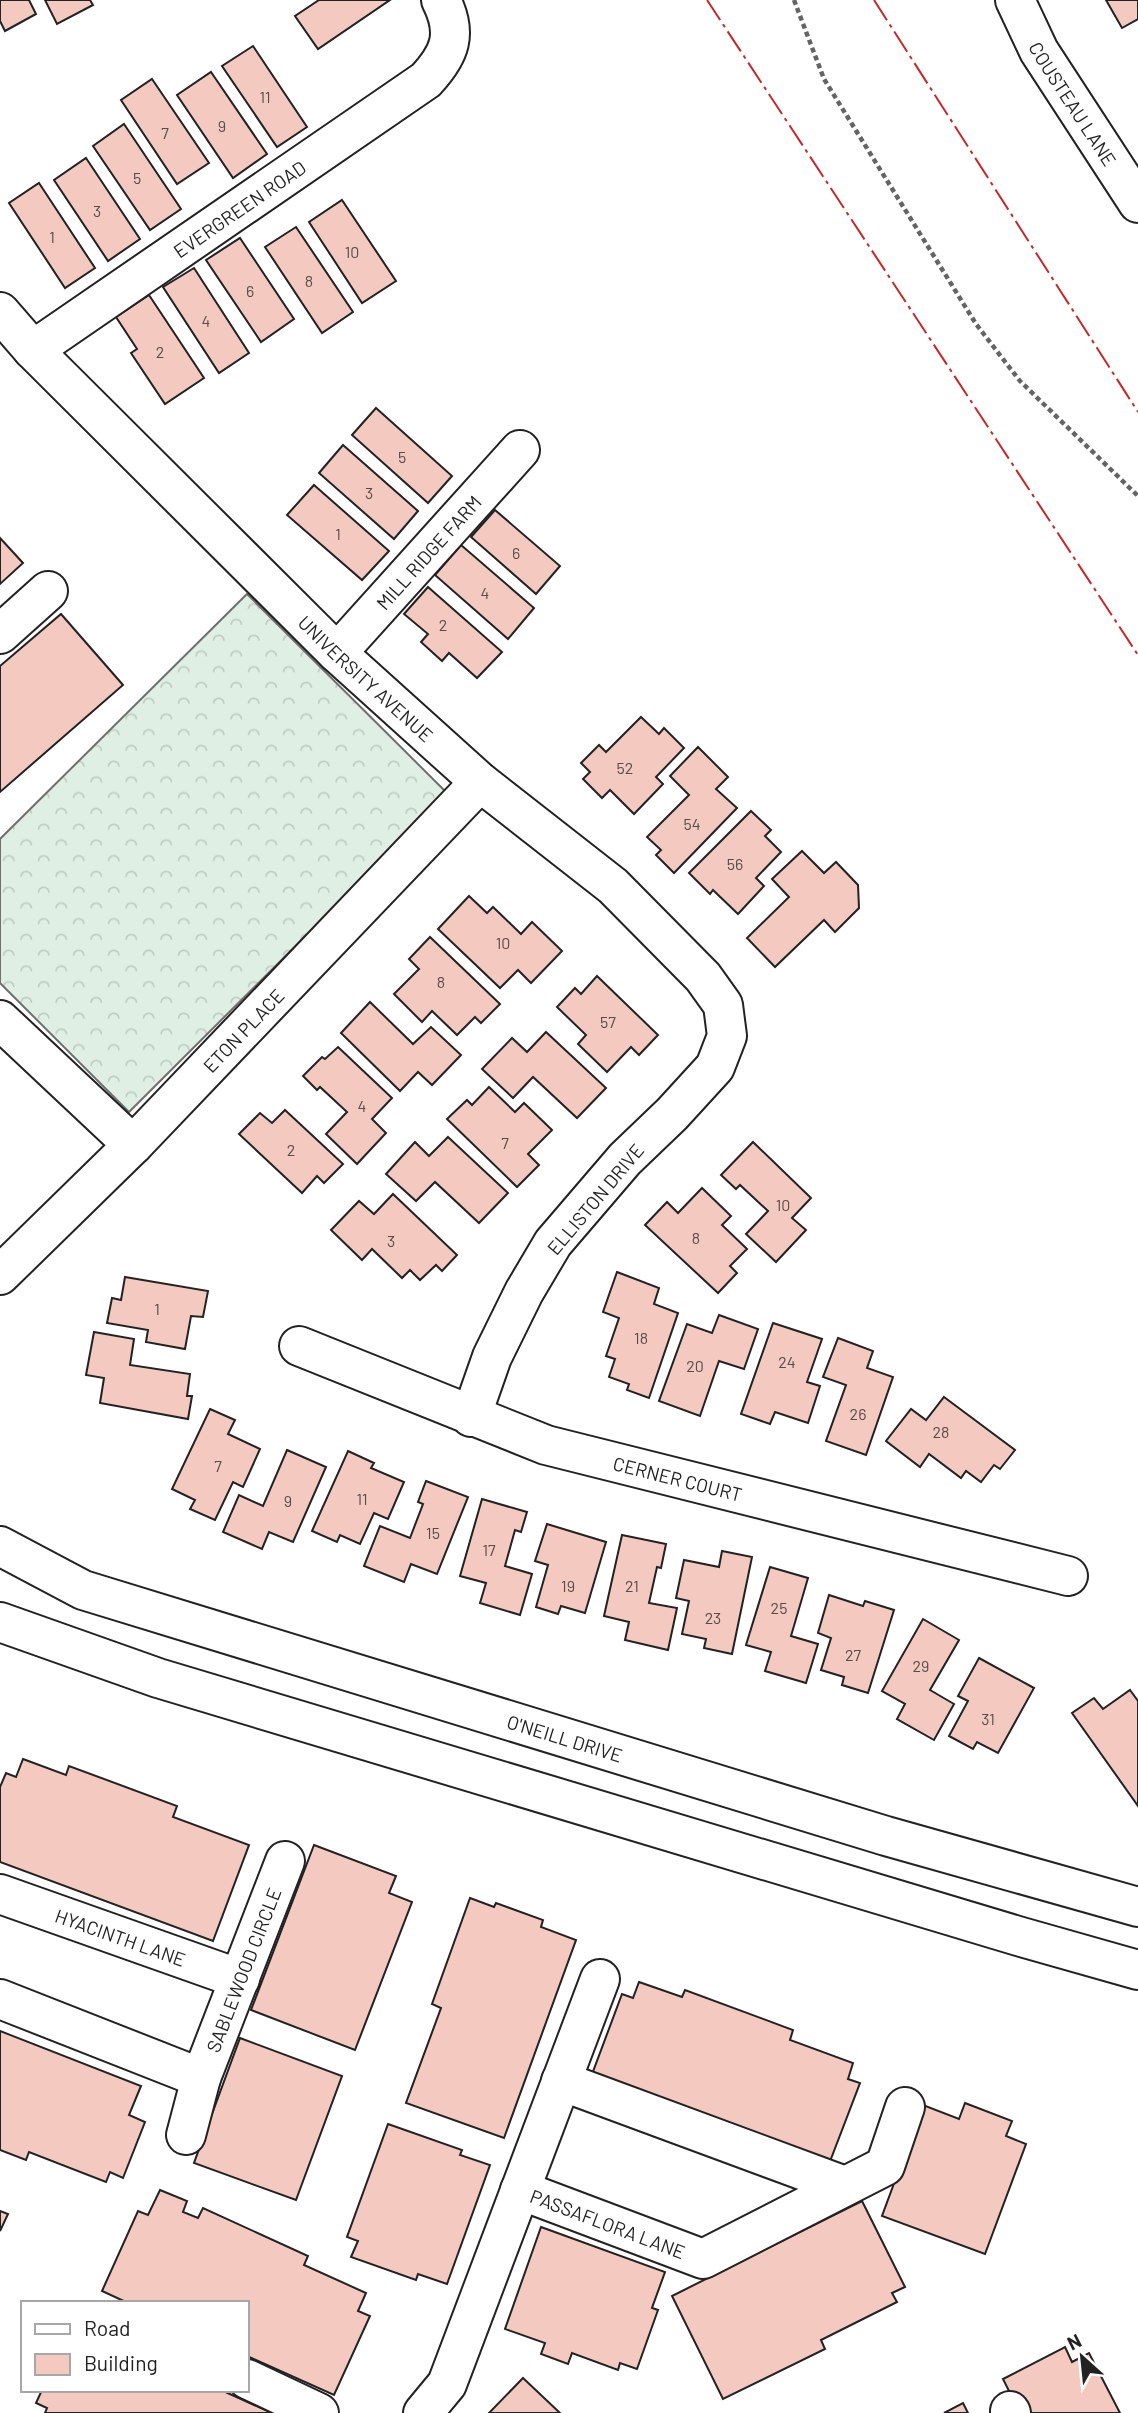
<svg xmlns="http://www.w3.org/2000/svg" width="1138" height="2413" viewBox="0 0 1138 2413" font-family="Barlow,sans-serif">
<defs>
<pattern id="forest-crowns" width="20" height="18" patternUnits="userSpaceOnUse" patternTransform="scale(1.75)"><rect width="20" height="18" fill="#e0efe3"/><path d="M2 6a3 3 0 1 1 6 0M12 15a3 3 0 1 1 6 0" fill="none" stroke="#c0cdc2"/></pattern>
</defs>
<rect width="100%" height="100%" fill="#fff"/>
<path fill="url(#forest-crowns)" stroke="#6f6f6f" stroke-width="2" d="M 247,594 L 448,794 L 129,1112 L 0,983 L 0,839 Z"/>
<g fill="#f3c9c0" stroke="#222" stroke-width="2">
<path d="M 0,0 L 29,0 L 36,14 L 5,31 L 0,21 Z"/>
<path d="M 45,0 L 90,0 L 93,5 L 57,24 Z"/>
<path d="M 319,0 L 390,0 L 318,49 L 295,16 Z"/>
<path d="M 1106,0 L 1138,0 L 1138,19 L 1122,28 Z"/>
<path d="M 253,46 L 307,127 L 277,147 L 222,66 Z"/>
<path d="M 211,72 L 267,154 L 233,178 L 177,95 Z"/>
<path d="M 152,79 L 209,163 L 177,184 L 121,100 Z"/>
<path d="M 124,124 L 181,209 L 150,230 L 93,146 Z"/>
<path d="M 86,158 L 140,239 L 108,261 L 54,180 Z"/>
<path d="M 39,183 L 95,268 L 65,288 L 9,203 Z"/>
<path d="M 342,200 L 396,281 L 362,303 L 309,222 Z"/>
<path d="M 296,227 L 353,312 L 322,333 L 265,247 Z"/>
<path d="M 240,238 L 294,319 L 261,342 L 206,260 Z"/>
<path d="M 194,268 L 249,353 L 219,373 L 163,287 Z"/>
<path d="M 149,295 L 204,378 L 165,404 L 131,353 L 137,349 L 116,317 Z"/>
<path d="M 376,408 L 452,476 L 428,503 L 352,435 Z"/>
<path d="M 343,445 L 418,511 L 394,539 L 319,473 Z"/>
<path d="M 314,485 L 389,551 L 362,580 L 287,515 Z"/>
<path d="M 495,510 L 560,566 L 536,594 L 471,537 Z"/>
<path d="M 0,538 L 23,563 L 0,584 Z"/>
<path d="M 461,545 L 534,608 L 508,639 L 435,575 Z"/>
<path d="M 428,587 L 502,652 L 477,678 L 449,653 L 442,661 L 421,642 L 428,634 L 404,614 Z"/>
<path d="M 61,614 L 123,685 L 0,792 L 0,666 Z"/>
<path d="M 641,717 L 659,734 L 664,728 L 684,748 L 656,777 L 663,784 L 634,814 L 610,790 L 602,798 L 583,779 L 590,772 L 581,763 L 599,745 L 606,752 Z"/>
<path d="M 698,747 L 728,777 L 716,789 L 737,808 L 674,873 L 656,855 L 661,850 L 647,837 L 689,795 L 670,776 Z"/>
<path d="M 751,811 L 771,830 L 765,836 L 781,852 L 756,878 L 764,886 L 738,914 L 713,890 L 710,894 L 689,873 Z"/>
<path d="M 802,851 L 824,873 L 836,862 L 858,885 L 859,908 L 835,932 L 824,920 L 775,967 L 747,938 L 789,897 L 772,879 Z"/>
<path d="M 469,896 L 487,913 L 493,907 L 521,934 L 532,922 L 562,951 L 531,983 L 518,970 L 500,988 L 438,929 Z"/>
<path d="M 430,937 L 500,1004 L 481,1023 L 475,1017 L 457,1035 L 432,1011 L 422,1022 L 394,994 L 419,969 L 409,959 Z"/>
<path d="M 597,976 L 658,1035 L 639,1055 L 631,1047 L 607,1072 L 578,1044 L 586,1035 L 557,1007 L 575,988 L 581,994 Z"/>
<path d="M 370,1002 L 413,1044 L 431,1027 L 461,1055 L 432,1085 L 418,1072 L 400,1091 L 341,1033 Z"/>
<path d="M 546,1032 L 606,1088 L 577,1118 L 533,1077 L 513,1098 L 482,1069 L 512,1038 L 527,1052 Z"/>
<path d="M 338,1047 L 392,1098 L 372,1119 L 386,1133 L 357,1164 L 326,1134 L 347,1112 L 320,1087 L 317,1090 L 303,1076 L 322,1057 L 325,1059 Z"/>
<path d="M 489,1087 L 515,1112 L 524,1103 L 552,1130 L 528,1154 L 539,1165 L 517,1187 L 447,1119 L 467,1100 L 472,1105 Z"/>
<path d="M 285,1110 L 343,1164 L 324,1183 L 317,1176 L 302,1193 L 239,1134 L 260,1113 L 272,1123 Z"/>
<path d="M 448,1137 L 508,1193 L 479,1223 L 435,1182 L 416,1201 L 386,1174 L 415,1142 L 429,1156 Z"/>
<path d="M 753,1142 L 811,1198 L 792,1218 L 806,1230 L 776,1262 L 746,1234 L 768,1211 L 740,1185 L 736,1189 L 721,1175 Z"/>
<path d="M 702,1188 L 731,1216 L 722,1225 L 747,1249 L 730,1266 L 737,1273 L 718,1293 L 645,1225 L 667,1202 L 678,1213 Z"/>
<path d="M 393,1194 L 457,1255 L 442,1271 L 436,1265 L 420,1280 L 410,1270 L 402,1278 L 372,1249 L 362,1260 L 331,1230 L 359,1201 L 374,1214 Z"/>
<path d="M 617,1272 L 659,1288 L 654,1304 L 678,1313 L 649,1398 L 627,1390 L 629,1384 L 609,1377 L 615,1359 L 606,1356 L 619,1318 L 603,1312 Z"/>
<path d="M 125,1277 L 208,1291 L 203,1317 L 191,1316 L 185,1349 L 146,1342 L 148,1330 L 107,1323 L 112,1298 L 121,1300 Z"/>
<path d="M 719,1315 L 758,1329 L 744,1369 L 719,1361 L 700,1416 L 659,1401 L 687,1324 L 712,1333 Z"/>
<path d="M 773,1323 L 822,1339 L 807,1382 L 820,1386 L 808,1423 L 775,1412 L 770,1424 L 741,1414 Z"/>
<path d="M 94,1332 L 134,1339 L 130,1365 L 190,1374 L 187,1396 L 192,1396 L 188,1419 L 100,1403 L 104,1378 L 86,1375 Z"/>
<path d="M 838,1338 L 873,1351 L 867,1368 L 893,1377 L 866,1455 L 826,1441 L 846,1385 L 823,1377 Z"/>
<path d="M 944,1397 L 1015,1450 L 1000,1469 L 994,1465 L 981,1482 L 966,1471 L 961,1478 L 929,1454 L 920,1467 L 886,1441 L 911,1409 L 926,1420 Z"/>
<path d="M 210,1409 L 235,1420 L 228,1434 L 260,1449 L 243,1487 L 233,1482 L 215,1520 L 190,1509 L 195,1500 L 172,1489 Z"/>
<path d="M 287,1450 L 326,1467 L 293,1542 L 269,1532 L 262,1549 L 223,1532 L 239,1495 L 263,1506 Z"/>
<path d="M 348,1451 L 374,1463 L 371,1468 L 404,1482 L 388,1519 L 374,1513 L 360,1544 L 340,1535 L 337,1542 L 312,1531 Z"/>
<path d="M 426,1481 L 468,1497 L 437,1574 L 411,1564 L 404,1582 L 364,1566 L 380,1526 L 410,1538 L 423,1504 L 418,1502 Z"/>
<path d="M 482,1499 L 527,1512 L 521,1532 L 515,1530 L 505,1566 L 532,1574 L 520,1615 L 480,1603 L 486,1583 L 460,1576 Z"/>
<path d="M 547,1524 L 606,1542 L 585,1613 L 561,1606 L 558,1614 L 536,1607 L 548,1565 L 535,1561 Z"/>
<path d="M 622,1535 L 666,1544 L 661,1568 L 657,1567 L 649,1603 L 677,1608 L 668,1650 L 625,1640 L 629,1622 L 604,1616 Z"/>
<path d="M 722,1551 L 752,1557 L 732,1654 L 704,1648 L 706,1639 L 682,1634 L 689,1601 L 676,1598 L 684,1560 L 719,1567 Z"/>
<path d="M 770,1567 L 808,1578 L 791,1636 L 818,1644 L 806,1683 L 765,1671 L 771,1652 L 746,1645 Z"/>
<path d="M 829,1595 L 863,1606 L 865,1601 L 894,1610 L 868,1693 L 842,1685 L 844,1677 L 821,1670 L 831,1638 L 818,1633 Z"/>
<path d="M 923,1619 L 959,1640 L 930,1690 L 954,1704 L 934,1740 L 897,1719 L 905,1704 L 882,1691 Z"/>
<path d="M 979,1658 L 1034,1688 L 998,1753 L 977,1742 L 973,1749 L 949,1736 L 968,1701 L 958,1696 Z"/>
<path d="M 1130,1690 L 1138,1701 L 1138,1806 L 1072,1713 L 1094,1698 L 1103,1709 Z"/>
<path d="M 23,1759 L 66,1775 L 69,1766 L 177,1806 L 173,1817 L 249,1845 L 213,1941 L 0,1862 L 0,1787 L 6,1773 L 16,1777 Z"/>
<path d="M 314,1845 L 396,1876 L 389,1893 L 412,1902 L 355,2050 L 251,2010 Z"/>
<path d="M 470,1898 L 494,1907 L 496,1903 L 543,1920 L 541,1927 L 576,1940 L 504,2138 L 406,2103 L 441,2008 L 432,2004 Z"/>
<path d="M 639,1982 L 682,1997 L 685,1990 L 793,2030 L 790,2040 L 853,2063 L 848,2079 L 860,2083 L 829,2164 L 591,2077 L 622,1994 L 633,1998 Z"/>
<path d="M 0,2031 L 141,2086 L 129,2115 L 145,2122 L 123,2178 L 110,2172 L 106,2182 L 29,2152 L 26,2160 L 0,2150 Z"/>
<path d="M 240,2038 L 342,2076 L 296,2200 L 194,2163 Z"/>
<path d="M 965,2103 L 1012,2121 L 1006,2136 L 1026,2144 L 985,2254 L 882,2216 L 923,2105 L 959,2119 Z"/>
<path d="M 388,2124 L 462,2150 L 460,2155 L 490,2165 L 447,2284 L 418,2274 L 416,2280 L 351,2257 L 358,2241 L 347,2237 Z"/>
<path d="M 160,2190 L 187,2201 L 183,2212 L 198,2218 L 203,2208 L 308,2256 L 304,2265 L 366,2293 L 358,2311 L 370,2316 L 334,2395 L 247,2356 L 247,2303 L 128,2303 L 102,2291 L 138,2211 L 148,2215 Z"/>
<path d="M 862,2201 L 905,2287 L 892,2293 L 897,2302 L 821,2340 L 825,2349 L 723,2399 L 672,2296 Z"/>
<path d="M 0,2211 L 8,2214 L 0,2231 Z"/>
<path d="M 541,2227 L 665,2272 L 652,2308 L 658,2310 L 637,2369 L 620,2363 L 618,2370 L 572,2353 L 568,2364 L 541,2354 L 545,2343 L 505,2329 Z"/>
<path d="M 1065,2347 L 1072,2362 L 1089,2353 L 1120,2413 L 1020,2413 L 1003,2379 Z"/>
<path d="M 523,2378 L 560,2413 L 489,2413 Z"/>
<path d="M 42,2390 L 221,2390 L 272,2413 L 45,2413 L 47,2408 L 36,2403 Z"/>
<path d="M 963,2403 L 968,2413 L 944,2413 Z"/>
</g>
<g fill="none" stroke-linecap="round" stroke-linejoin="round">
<defs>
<g id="minor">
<path id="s1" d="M 1015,0 L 1039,51 L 1138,203"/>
<path id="s2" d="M 0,312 L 33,350 L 337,653 L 480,782 L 613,886 L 703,977 L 723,1005 L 727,1036 L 715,1067 L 672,1114 L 625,1159 L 553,1243 L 524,1292 L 492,1357 L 471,1417"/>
<path id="s3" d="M 33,350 L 426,80 C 450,54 458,34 441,0"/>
<path d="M 0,634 L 48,591"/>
<path id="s4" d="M 337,653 L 520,450"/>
<path d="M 0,1020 L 133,1145"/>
<path id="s5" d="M 0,1275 L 133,1145 L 480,782"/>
<path id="s6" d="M 299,1346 L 546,1445 L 1068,1576"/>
<path id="s7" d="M 0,1894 L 240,1979"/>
<path d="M 0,1999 L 201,2078"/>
<path d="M 561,2081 L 845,2186"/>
<path id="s8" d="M 186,2135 L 201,2078 L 285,1861"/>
<path id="s9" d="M 520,2190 L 703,2259 L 885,2166 L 905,2107"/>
<path d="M 247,2379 L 319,2413"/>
<path d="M 1010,2411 L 1011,2413"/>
<path d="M 423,2413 L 447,2384 L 600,1979"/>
</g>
<g id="major">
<path id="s10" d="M 0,1546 L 83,1590 L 886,1836 L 1138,1907"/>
<path d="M 0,1622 L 158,1678 L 1018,1936 L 1138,1970"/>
</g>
</defs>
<use href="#minor" stroke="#222" stroke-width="42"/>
<use href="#major" stroke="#222" stroke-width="42"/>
<path stroke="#646464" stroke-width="4.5" stroke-dasharray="5 3.5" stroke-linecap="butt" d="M 794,0 L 824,79 L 976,324 L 1020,381 L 1138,496"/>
<use href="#minor" stroke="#fff" stroke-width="38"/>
<use href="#major" stroke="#fff" stroke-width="38"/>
<g stroke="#c62828" stroke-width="2" stroke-dasharray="24 5 3.5 5" stroke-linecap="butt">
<path d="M 707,0 L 1138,655"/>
<path d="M 874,0 L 1138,412"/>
</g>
</g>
<g text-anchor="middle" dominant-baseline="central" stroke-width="5" stroke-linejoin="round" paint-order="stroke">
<g font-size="16" fill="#564c4a">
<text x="265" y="96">11</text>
<text x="222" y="125">9</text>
<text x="165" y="132">7</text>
<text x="137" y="177">5</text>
<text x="97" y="210">3</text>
<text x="52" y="236">1</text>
<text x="352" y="251">10</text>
<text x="309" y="280">8</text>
<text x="250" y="290">6</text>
<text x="206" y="320">4</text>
<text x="160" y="351">2</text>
<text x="402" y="456">5</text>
<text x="369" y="492">3</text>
<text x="338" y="533">1</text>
<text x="516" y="552">6</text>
<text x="485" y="592">4</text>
<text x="443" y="624">2</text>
<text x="625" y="767">52</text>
<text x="692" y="823">54</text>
<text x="735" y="863">56</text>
<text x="503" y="942">10</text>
<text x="441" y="981">8</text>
<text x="608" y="1021">57</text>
<text x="362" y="1105">4</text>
<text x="505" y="1142">7</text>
<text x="291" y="1149">2</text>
<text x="783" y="1204">10</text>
<text x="696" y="1237">8</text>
<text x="391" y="1240">3</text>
<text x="157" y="1308">1</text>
<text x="641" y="1337">18</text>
<text x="787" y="1361">24</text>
<text x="695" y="1365">20</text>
<text x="858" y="1413">26</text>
<text x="941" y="1431">28</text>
<text x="218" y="1465">7</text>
<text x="362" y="1498">11</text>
<text x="288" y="1500">9</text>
<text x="433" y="1532">15</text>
<text x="489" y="1549">17</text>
<text x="568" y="1585">19</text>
<text x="632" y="1585">21</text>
<text x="779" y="1607">25</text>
<text x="713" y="1617">23</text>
<text x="853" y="1654">27</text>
<text x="921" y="1665">29</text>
<text x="988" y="1718">31</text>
</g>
<g font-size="19" fill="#222" stroke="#fff">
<text stroke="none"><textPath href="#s1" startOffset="119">COUSTEAU LANE</textPath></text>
<text stroke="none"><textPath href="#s3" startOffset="250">EVERGREEN ROAD</textPath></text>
<text stroke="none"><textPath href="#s4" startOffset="136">MILL RIDGE FARM</textPath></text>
<text stroke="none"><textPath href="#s2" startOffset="518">UNIVERSITY AVENUE</textPath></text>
<text stroke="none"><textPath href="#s5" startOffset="345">ETON PLACE</textPath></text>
<text transform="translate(595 1199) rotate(-50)">ELLISTON DRIVE</text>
<text stroke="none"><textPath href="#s6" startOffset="402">CERNER COURT</textPath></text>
<text stroke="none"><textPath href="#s10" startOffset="598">O'NEILL DRIVE</textPath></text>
<text stroke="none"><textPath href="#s7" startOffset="128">HYACINTH LANE</textPath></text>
<text stroke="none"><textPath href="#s8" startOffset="175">SABLEWOOD CIRCLE</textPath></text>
<text stroke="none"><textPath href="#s9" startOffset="94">PASSAFLORA LANE</textPath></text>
</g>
</g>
<rect x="21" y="2301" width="228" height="91" fill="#ffffff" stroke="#a7a7a7" stroke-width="2"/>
<rect x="35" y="2324" width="35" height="10" fill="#ffffff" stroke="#a7a7a7" stroke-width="2"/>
<text x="84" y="2336" font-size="21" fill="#222222">Road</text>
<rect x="35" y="2354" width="35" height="21" fill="#f3c9c0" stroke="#a7a7a7" stroke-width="2"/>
<text x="84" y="2371" font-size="21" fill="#222222">Building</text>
<g transform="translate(1082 2357) rotate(333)" stroke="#ffffff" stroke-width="5" paint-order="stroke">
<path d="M0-5L12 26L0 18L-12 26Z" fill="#222222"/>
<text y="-10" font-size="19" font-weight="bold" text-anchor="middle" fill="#222222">N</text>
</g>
</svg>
